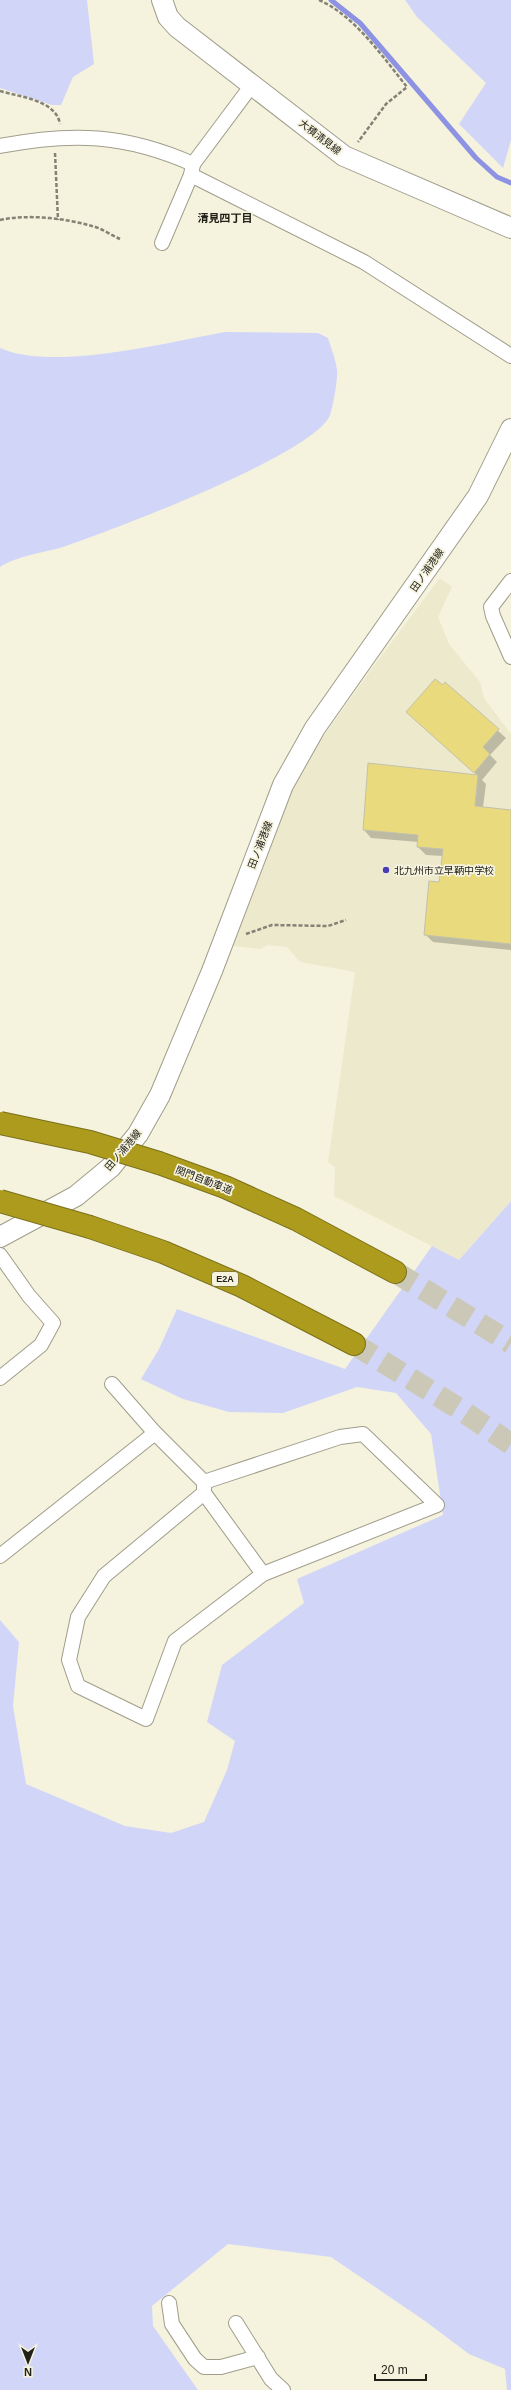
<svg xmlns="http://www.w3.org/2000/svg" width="511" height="2390" viewBox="0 0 511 2390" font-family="Helvetica,'Noto Sans JP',sans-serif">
<rect width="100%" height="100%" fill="#f5f2de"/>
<path fill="#ede9cd" d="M 440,578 L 452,587 L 438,617 L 449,644 L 480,682 L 484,698 L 511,734 L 511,1201 L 459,1260 L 334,1196 L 335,1167 L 328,1162 L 355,972 L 300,962 L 287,947 L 268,945 L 260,949 L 233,946 L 290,795 L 315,748 L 373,667 Z"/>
<g fill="#d1d6f9">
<path d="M 0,0 L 87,0 L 94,64 L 73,77 L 61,105 L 52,105 L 0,88 Z"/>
<path d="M 405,0 L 511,0 L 511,140 L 503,168 L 459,124 L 486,83 L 417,17 Z"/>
<path d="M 225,332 L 318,333 L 328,338 C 331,348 336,360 337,370 C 338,379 333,407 330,415 C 315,454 112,530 66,546 C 45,553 18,555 0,567 L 0,348 C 53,372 168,342 225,332 Z"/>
<path d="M 511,1201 L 511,2390 L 507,2390 L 505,2369 L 469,2354 L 425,2321 L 331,2257 L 228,2244 L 152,2306 L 153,2326 L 198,2390 L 0,2390 L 0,1620 L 19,1642 L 13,1706 L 26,1784 L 125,1826 L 171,1833 L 204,1822 L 227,1770 L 235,1741 L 207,1722 L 222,1665 L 304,1603 L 297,1579 L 443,1515 L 431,1434 L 396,1393 L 357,1387 L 283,1413 L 229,1412 L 183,1399 L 141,1379 L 159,1349 L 177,1309 L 345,1369 L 432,1246 L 459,1260 Z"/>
</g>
<path fill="#0003" d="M 445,684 L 506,738 L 490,755 L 497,762 L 482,780 L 486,784 L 483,807 L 511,810 L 511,950 L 433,942 L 425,934 L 440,883 L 443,856 L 426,855 L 418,847 L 419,842 L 371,838 L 364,830 L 369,764 L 478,776 L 415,720 Z"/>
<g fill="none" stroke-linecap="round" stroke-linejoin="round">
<path stroke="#8d93e2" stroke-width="5" d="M 331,0 L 360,23 L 476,158 L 497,177 L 511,183"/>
</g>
<g fill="#e9db7d" stroke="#c3c1ad">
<path d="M 435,679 L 443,685 L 445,682 L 499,729 L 483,747 L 490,754 L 474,773 L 406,712 Z"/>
<path d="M 368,763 L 478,775 L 475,806 L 511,810 L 511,944 L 424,935 L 429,881 L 439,882 L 443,849 L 417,847 L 418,835 L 363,830 Z"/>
</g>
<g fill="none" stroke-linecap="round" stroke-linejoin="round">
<g stroke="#cbc8b7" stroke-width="22" stroke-dasharray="22 11" stroke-linecap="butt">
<path d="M 395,1272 L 511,1343"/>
<path d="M 354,1344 L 458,1408 L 511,1444"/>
</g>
<defs>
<g id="minor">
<path d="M 0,146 C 72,132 125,134 193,164 L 191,175 L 364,262 L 511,356"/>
<path d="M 193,164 L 252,85"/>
<path d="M 162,243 L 191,175"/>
<path d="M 511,581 L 491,607 L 493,616 L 511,657"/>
<path d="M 0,1255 L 29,1296 L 53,1323 L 41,1345 L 0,1378"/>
<path d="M 112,1384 L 155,1433 L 204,1482 L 204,1493 L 263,1574"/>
<path d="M 204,1493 L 104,1576 L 78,1617 L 69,1660 L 78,1686 L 146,1719 L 175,1641 L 263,1574 L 437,1505 L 363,1434 L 340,1437 L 204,1482"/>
<path d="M 0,1556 L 155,1433"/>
<path d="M 169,2303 L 172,2324 L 195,2359 L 204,2367 L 221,2367 L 258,2357"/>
<path d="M 236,2323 L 271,2379 L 283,2390"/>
</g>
<g id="secondary">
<path d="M 162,0 L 168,17 L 177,27 L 344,156 L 511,228"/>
<path d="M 0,1237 L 76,1196 L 111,1167 L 138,1134 L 160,1095 L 212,971 L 283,785 L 315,728 L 478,496 L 511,429"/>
</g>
<g id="motorway">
<path d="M 159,1163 L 225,1187 L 296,1219 L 395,1272"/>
<path d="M 90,1227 L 163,1252 L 242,1286 L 354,1344"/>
</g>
</defs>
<use href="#minor" stroke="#a09d8a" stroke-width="16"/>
<use href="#secondary" stroke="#a09d8a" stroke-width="22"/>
<use href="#motorway" stroke="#7b701b" stroke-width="24"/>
<g stroke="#848275" stroke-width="2.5" stroke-dasharray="4 2" stroke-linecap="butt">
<path d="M 319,0 C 354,15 383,57 407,87 L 386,104 L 358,142"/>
<path d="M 0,91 C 20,97 56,100 60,124"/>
<path d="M 55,153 L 58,220"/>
<path d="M 0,220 C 28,214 64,218 92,226 C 101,228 111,235 120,239"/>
<path d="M 246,934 L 272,925 L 328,926 L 346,920"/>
</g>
<use href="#minor" stroke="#fff" stroke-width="14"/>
<use href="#secondary" stroke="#fff" stroke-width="20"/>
<use href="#motorway" stroke="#ac9b1c" stroke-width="22"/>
<defs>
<g id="motorway-bridge">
<path d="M 0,1123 L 90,1142 L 159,1163"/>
<path d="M 0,1201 L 90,1227"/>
</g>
</defs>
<use href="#motorway-bridge" stroke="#7b701b" stroke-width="24" stroke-linecap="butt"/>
<use href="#motorway-bridge" stroke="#ac9b1c" stroke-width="22"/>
</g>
<circle fill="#483fb5" stroke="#f5f2de" stroke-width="1.5" cx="386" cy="870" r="4"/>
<g text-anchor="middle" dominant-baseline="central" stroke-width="3.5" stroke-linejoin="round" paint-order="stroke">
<rect fill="#f5f2de" stroke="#615f54" stroke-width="1" x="212" y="1272" width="26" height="14" rx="3"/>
<g font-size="9" font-weight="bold" fill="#212019">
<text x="225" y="1279">E2A</text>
</g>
<g font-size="10" fill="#212019" stroke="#f5f2de">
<text transform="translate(320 137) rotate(38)">大積清見線</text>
<text transform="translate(427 570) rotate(-55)">田ノ浦港線</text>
<text transform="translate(260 845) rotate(-69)">田ノ浦港線</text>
<text transform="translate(123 1150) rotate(-50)">田ノ浦港線</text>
<text transform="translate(204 1180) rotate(21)">関門自動車道</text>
</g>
<g font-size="10" fill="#212019" stroke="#f5f2de" text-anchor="start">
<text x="394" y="870">北九州市立早鞆中学校</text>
</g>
<g font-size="11" font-weight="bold" fill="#212019" stroke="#f5f2de">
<text x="225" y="218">清見四丁目</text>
</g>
</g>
<g transform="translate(28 2362) rotate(180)" stroke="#f5f2de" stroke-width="3" paint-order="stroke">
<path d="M0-3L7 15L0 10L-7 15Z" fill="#212019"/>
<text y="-6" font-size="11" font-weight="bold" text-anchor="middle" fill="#212019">N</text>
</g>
<path d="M375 2374v6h51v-6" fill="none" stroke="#212019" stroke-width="2"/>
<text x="381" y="2374" font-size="12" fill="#212019" stroke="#f5f2de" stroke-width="3" paint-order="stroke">20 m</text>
</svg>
